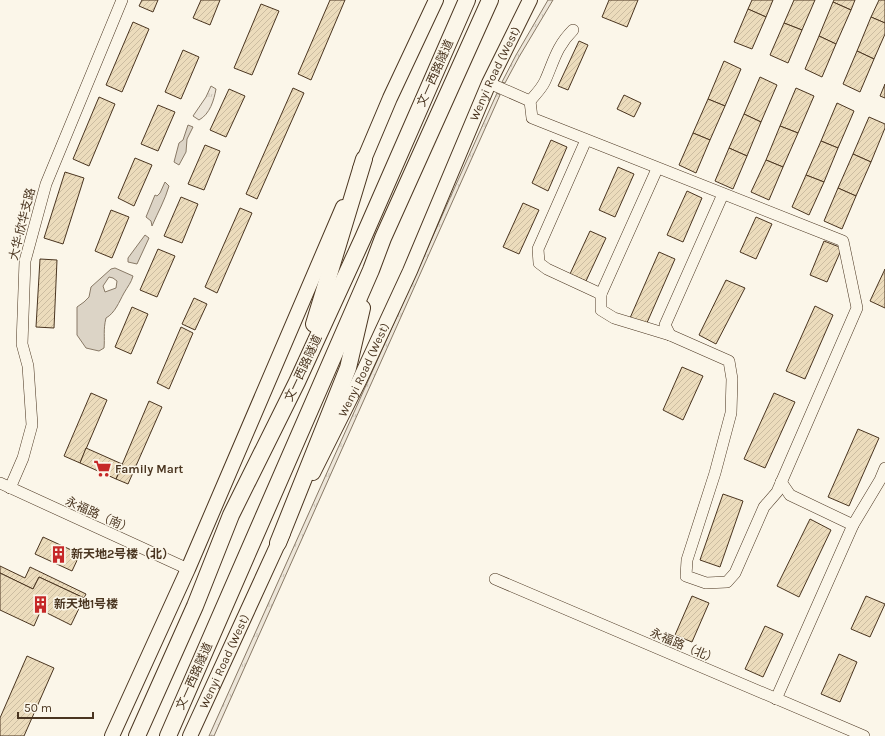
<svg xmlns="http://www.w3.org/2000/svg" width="885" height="736" viewBox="0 0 885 736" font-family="Karla,'Noto Sans SC',sans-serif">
<defs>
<pattern id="grass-tufts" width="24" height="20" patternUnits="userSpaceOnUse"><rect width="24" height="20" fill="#ede6d9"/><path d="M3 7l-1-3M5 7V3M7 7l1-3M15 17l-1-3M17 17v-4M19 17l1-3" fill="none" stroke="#cdc6ba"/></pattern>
<pattern id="building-hatch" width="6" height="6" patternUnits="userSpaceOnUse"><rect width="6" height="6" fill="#ecdcbc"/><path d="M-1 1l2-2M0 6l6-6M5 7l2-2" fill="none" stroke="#ccbda1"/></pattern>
</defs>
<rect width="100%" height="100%" fill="#fbf6e9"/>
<g fill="url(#grass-tufts)" stroke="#887966">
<path d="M 548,0 L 553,0 L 519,57 L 505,83 L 502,82 L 516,55 Z"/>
<path d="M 211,86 L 216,89 C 214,100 210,114 199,120 L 193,116 L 206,97 Z"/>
<path d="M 497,93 L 500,95 L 214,736 L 209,736 Z"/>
</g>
<g fill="#dcd4c6" stroke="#887966" fill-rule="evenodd">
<path d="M 188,125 L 193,127 L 187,139 L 186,152 L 179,165 L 174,162 L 179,143 L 183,140 Z"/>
<path d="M 165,182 L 169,186 C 165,200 158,212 152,226 L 151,221 L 146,217 L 155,195 L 157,196 L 160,193 Z"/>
<path d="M 145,235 L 149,238 L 137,264 L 128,262 L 128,258 Z"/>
<path d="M 115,268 L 133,276 C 131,283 128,286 124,293 C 119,302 115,313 106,318 C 103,330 105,337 104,348 L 99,351 L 86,348 L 77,335 L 77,307 L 84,302 L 89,297 L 91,287 L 111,269 ZM 109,277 L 113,278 L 117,281 L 116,288 L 105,292 L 103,286 Z"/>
</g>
<g fill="url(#building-hatch)" stroke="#4a3520">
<path d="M 142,0 L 158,0 L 153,12 L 139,6 Z"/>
<path d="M 201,0 L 220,0 L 210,25 L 193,18 Z"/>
<path d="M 330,0 L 345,0 L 311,80 L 298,74 Z"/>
<path d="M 609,0 L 638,0 L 627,27 L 602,17 Z"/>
<path d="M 752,0 L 773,0 L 766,17 L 748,9 Z"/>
<path d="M 794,0 L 815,0 L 802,30 L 784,23 Z"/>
<path d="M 834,0 L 855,0 L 851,10 L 833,2 Z"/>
<path d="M 879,0 L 885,0 L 885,23 L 871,17 Z"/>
<path d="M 833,2 L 851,10 L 836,44 L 819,36 Z"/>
<path d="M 261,4 L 279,11 L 252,75 L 234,68 Z"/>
<path d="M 748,9 L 766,17 L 752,49 L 734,42 Z"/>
<path d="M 871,17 L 885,23 L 885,34 L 874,59 L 857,51 Z"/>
<path d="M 133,22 L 149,29 L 122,92 L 106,85 Z"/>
<path d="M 784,23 L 802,30 L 788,63 L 770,55 Z"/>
<path d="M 819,36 L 836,44 L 822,77 L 805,69 Z"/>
<path d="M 579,41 L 588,45 L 568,90 L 558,86 Z"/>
<path d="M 183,50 L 199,57 L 181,99 L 165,92 Z"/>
<path d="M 857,51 L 874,59 L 860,92 L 843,84 Z"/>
<path d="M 724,61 L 741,69 L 725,106 L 708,99 Z"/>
<path d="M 760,77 L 777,85 L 761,122 L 744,114 Z"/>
<path d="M 885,84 L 885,98 L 880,96 Z"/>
<path d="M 293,88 L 304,93 L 257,199 L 246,194 Z"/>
<path d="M 796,88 L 814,96 L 798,133 L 780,126 Z"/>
<path d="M 229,89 L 245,96 L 226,137 L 210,130 Z"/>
<path d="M 624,95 L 641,103 L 634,117 L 617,109 Z"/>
<path d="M 99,97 L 115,104 L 89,166 L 73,159 Z"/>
<path d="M 708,99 L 725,106 L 710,140 L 693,133 Z"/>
<path d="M 837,103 L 854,111 L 838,148 L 821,141 Z"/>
<path d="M 158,105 L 175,112 L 158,151 L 141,144 Z"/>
<path d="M 744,114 L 761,122 L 747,156 L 729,148 Z"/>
<path d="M 869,117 L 885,124 L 885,128 L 871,162 L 853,154 Z"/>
<path d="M 780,126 L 798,133 L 783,167 L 766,160 Z"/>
<path d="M 693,133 L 710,140 L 696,173 L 679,165 Z"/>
<path d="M 551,140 L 567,147 L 548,191 L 532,183 Z"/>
<path d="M 821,141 L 838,148 L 824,182 L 806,175 Z"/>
<path d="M 205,145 L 220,151 L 204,190 L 188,184 Z"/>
<path d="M 729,148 L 747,156 L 733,189 L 715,181 Z"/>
<path d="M 853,154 L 871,162 L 856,196 L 838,188 Z"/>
<path d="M 135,158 L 152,165 L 134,206 L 118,198 Z"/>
<path d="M 766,160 L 783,167 L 769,200 L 751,192 Z"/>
<path d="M 618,167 L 634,174 L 615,217 L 599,210 Z"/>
<path d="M 65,172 L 84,178 L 63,244 L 44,238 Z"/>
<path d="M 806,175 L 824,182 L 809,215 L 792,207 Z"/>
<path d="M 838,188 L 856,196 L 842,229 L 824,221 Z"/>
<path d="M 687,191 L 702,198 L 683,242 L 667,235 Z"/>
<path d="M 181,197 L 198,204 L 182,243 L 164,236 Z"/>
<path d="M 523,203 L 539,210 L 519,254 L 503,247 Z"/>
<path d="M 240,208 L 252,213 L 217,293 L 205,287 Z"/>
<path d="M 111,210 L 129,217 L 112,258 L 95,251 Z"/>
<path d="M 756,217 L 772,224 L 756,259 L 740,252 Z"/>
<path d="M 590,231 L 606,238 L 586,281 L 570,274 Z"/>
<path d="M 824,241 L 842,248 L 827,282 L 810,275 Z"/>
<path d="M 158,249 L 175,256 L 157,297 L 140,290 Z"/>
<path d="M 659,252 L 675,259 L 646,325 L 630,318 Z"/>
<path d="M 40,259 L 57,260 L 54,328 L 36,327 Z"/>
<path d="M 885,269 L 885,308 L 870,301 Z"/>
<path d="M 726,280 L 745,288 L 716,344 L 699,335 Z"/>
<path d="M 194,298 L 207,304 L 195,330 L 182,324 Z"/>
<path d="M 815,306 L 833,315 L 805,379 L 786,371 Z"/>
<path d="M 132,307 L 148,314 L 131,354 L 115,347 Z"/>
<path d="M 181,327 L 193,333 L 169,389 L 157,383 Z"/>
<path d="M 682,367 L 703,376 L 683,420 L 663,410 Z"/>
<path d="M 91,393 L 107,400 L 80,463 L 64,456 Z"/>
<path d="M 774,393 L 795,402 L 765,468 L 744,459 Z"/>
<path d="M 149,401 L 162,407 L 128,484 L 116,479 Z"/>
<path d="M 858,429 L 879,438 L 849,506 L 828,497 Z"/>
<path d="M 86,448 L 122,464 L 116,479 L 80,463 Z"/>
<path d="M 723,494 L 743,501 L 720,567 L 700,560 Z"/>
<path d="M 810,519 L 831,530 L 799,597 L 777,586 Z"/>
<path d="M 43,537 L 80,554 L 72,571 L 35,554 Z"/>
<path d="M 0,566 L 25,578 L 30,567 L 86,594 L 84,598 L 39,577 L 33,589 L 0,573 Z"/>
<path d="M 0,573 L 33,589 L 39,577 L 84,598 L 71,625 L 41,610 L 34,626 L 0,610 Z"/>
<path d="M 692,596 L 709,603 L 692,642 L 675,635 Z"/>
<path d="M 866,596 L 885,604 L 870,637 L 851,629 Z"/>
<path d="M 765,626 L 783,634 L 763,677 L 745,669 Z"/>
<path d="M 839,654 L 857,662 L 840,702 L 821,694 Z"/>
<path d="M 27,656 L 54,668 L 24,736 L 0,736 L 0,718 Z"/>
</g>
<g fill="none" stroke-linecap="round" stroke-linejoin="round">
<defs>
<g id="minor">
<path d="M 489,83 L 530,101 C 535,95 542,88 545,81 C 554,61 556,47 573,30"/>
<path d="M 530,101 L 532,118 L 843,241 L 857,308 L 777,492 L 764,507 L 735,573 L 727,582 L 706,583 L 686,576 L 687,560 L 715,473 L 731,413 L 732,379 L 729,361 L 670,335 L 665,325 L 723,194"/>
<path d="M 586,140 L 538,249 L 539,263 L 547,269 L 601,294"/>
<path d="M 657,169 L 601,294 L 601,310 L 614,318 L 670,335"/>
<path d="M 781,482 L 790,495 L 853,525 L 880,480 L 885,468"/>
<path d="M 0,483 L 188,569"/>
<path d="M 10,488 L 23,458 L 32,425 L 28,366 L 22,344 L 25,261 L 46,184 L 122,0"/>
<path d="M 495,579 L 864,736"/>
<path d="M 776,699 L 853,525"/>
</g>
<g id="major">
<path d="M 360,169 L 390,98 L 436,0"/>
<path id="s1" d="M 313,473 L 360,379 L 410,271 L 489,83 L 530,0"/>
<path d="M 112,736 L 188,569 L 343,207"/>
<path id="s2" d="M 190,736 L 283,533"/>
</g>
<g id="highway">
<path d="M 314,324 L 364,159"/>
<path d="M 278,543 L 348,368 L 362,308"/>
<path d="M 137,736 L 195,606 L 231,515 L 297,382 L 363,238 L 467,0"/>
<path d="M 168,736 L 371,270 L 383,238 L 490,0"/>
</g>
</defs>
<use href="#minor" stroke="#4a3520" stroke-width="12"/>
<use href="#major" stroke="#4a3520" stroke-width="16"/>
<use href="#highway" stroke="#4a3520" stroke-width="18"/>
<use href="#minor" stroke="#fbf6e9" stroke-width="11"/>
<use href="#major" stroke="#fbf6e9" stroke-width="14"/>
<use href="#highway" stroke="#fbf6e9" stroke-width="16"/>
</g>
<defs>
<symbol id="supermarket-bare" viewBox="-9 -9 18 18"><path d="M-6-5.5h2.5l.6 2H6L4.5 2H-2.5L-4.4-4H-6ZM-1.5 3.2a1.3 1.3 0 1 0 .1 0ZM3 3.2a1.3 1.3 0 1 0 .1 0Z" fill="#c62828" stroke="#fbf6e9" stroke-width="2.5" paint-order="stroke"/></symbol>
<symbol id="building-bare" viewBox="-9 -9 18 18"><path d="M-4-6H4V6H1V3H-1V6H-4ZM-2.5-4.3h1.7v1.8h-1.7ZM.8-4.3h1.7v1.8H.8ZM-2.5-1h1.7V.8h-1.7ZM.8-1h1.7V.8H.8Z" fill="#c62828" stroke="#fbf6e9" stroke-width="2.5" paint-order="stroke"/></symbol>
</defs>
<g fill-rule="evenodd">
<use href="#supermarket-bare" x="90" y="456" width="25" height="25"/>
<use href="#building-bare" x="46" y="542" width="25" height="25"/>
<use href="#building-bare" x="28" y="592" width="25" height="25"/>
</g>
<g text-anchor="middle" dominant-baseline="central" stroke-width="3" stroke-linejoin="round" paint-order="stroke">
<g font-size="12" fill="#4a3520" stroke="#fbf6e9">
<text transform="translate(435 73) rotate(-66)">文一西路隧道</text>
<text stroke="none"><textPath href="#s1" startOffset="439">Wenyi Road (West)</textPath></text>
<text transform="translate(22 224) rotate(-76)">大华·欣华支路</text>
<text transform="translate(303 368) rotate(-65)">文一西路隧道</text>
<text stroke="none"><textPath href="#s1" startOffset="115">Wenyi Road (West)</textPath></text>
<text transform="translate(99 515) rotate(24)">永福路（南）</text>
<text transform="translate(684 646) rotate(23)">永福路（北）</text>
<text stroke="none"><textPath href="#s2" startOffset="82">Wenyi Road (West)</textPath></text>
<text transform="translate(194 676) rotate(-66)">文一西路隧道</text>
</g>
<g font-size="12" font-weight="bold" fill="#4a3520" stroke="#fbf6e9" text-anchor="start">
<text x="115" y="469">Family Mart</text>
<text x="71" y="554">新天地2号楼（北）</text>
<text x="54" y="604">新天地1号楼</text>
</g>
</g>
<path d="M18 712v6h75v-6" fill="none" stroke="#4a3520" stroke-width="2"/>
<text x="24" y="712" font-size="12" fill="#4a3520" stroke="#fbf6e9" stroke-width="3" paint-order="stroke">50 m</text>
</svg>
